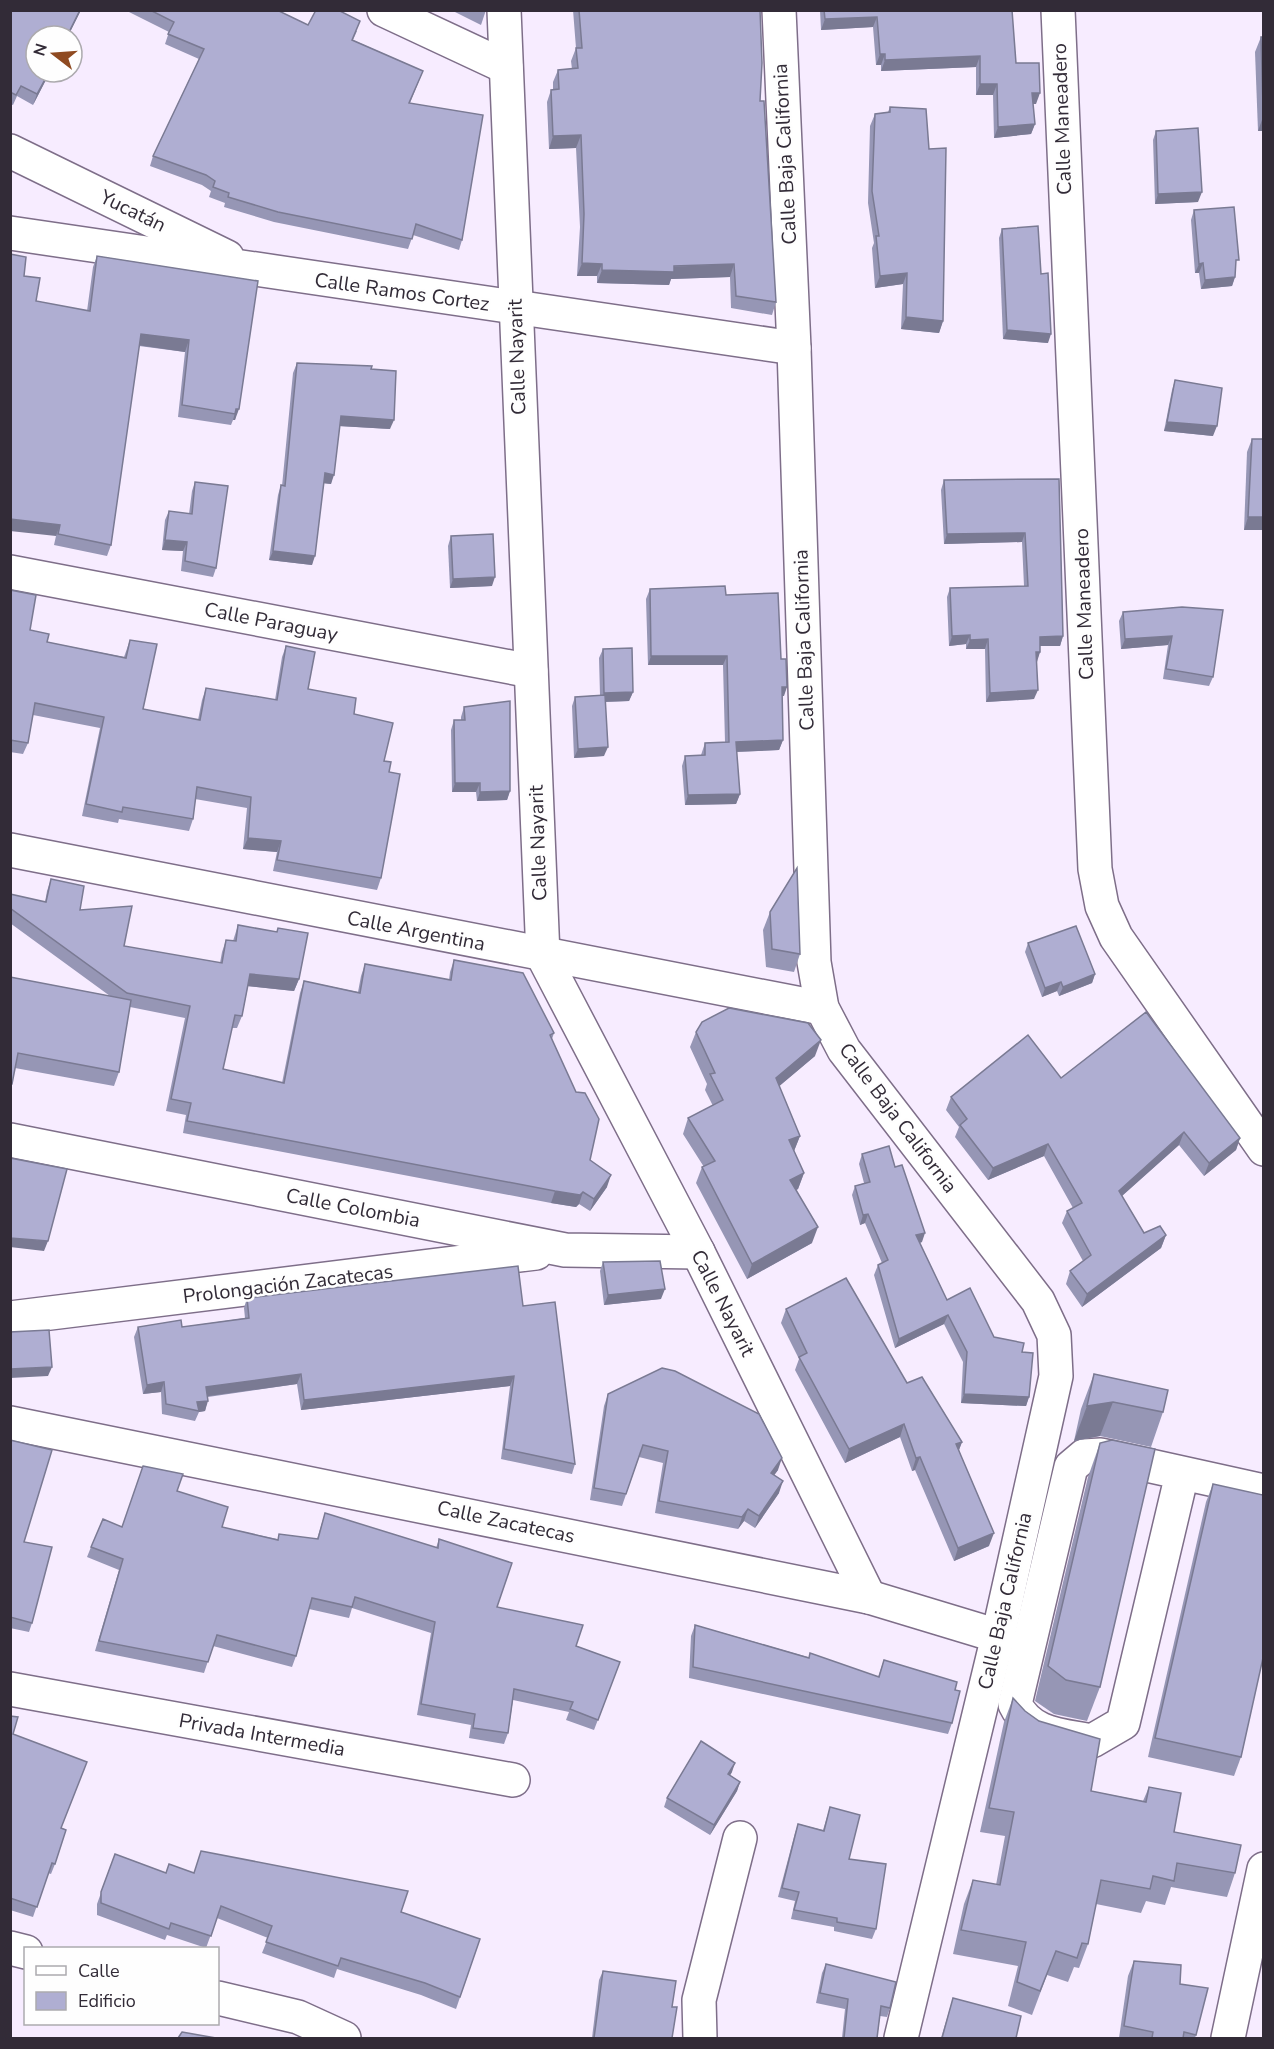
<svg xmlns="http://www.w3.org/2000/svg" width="1274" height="2049" viewBox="0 0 1274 2049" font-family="'Nunito Sans',sans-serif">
<rect width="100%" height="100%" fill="#f7ecff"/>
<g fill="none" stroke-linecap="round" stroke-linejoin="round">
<defs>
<g id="minor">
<path d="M 384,10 L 506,67"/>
<path d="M 504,10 L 543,956 L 698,1252 L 869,1597"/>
<path d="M 779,10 L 794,348 L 814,962 L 822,1008 L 844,1050 L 1038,1301 L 1054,1335 L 1056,1376 L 998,1636 L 901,2038"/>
<path d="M 1058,10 L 1095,869 L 1102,906 L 1116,937 L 1264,1149"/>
<path d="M 10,151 L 227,257"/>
<path d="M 10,233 L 794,348"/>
<path d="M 10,572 L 531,671"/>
<path d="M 10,850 L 822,1008"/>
<path d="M 10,1140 L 565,1250 L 698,1252"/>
<path d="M 10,1318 L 536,1253"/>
<path d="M 10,1423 L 869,1597 L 998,1636"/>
<path d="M 1182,1474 L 1123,1723 L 1092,1741 C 1061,1735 1030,1735 1015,1704 L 1071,1467 L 1084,1456 L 1101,1455 L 1264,1491"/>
<path d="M 10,1689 L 513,1780"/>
<path d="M 10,1948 L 26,1952"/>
<path d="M 218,1998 L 298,2017 L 344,2038"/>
<path d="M 700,2038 L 699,2000 L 740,1838"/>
<path d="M 1228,2038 L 1264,1869"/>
</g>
</defs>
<use href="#minor" stroke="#7e6e89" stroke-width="36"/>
<use href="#minor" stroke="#fff" stroke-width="33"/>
</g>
<g fill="#9696b5">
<path d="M 10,10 L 81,10 L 68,36 L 36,36 L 50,72 L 33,105 L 17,96 L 13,105 L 10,104 Z"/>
<path d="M 125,10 L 277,10 L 308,25 L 357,31 L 353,40 L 423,71 L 410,103 L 462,240 L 459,250 L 413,235 L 408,249 L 274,222 L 224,207 L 225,203 L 209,197 L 211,191 L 202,185 L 150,166 L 153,156 L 199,59 L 165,44 L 169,32 Z"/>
<path d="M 451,10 L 486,10 L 481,25 Z"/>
<path d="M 573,10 L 760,10 L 760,101 L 776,302 L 772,315 L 731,308 L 730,277 L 671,279 L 669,285 L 597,283 L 597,276 L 577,276 L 580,227 L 576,148 L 549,149 L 547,102 L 551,90 L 553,90 L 553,82 L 558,70 L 572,69 L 571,61 L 576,48 Z"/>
<path d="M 820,10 L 1033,10 L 1032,12 L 1012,12 L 1016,63 L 1036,104 L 1033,104 L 1035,124 L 1031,134 L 994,138 L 993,95 L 976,95 L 976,67 L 881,71 L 881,65 L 876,65 L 873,27 L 821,30 Z"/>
<path d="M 1261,37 L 1263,37 L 1263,131 L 1258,131 L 1255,52 Z"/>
<path d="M 890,107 L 943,321 L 939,333 L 901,329 L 903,284 L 875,288 L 872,248 L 874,243 L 868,203 L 870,126 L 875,114 L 888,112 Z"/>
<path d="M 1156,131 L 1198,202 L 1155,204 L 1153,140 Z"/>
<path d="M 1194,210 L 1235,277 L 1232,286 L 1201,289 L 1199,273 L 1195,273 L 1191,220 Z"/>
<path d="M 1002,229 L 1041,274 L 1048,343 L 1003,339 L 999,238 Z"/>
<path d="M 97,256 L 258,281 L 235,420 L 233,420 L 231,425 L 178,417 L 185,352 L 139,346 L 111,545 L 107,556 L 54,545 L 56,536 L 24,276 L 36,301 L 87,311 L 93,267 Z"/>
<path d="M 297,363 L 371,369 L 390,429 L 340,426 L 331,484 L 324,483 L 312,565 L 269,560 L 278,495 L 281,485 L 282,486 L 293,373 Z"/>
<path d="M 1175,380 L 1213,436 L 1164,431 L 1172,390 Z"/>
<path d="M 1252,439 L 1263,530 L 1244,530 L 1247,452 Z"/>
<path d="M 1059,479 L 1063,636 L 1060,646 L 1040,646 L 1040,652 L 1036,662 L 1034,699 L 986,702 L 985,649 L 966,649 L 966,644 L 949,646 L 947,597 L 950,588 L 1024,586 L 1022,542 L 944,544 L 941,490 L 944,480 Z"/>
<path d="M 195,482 L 216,568 L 213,577 L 181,571 L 183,551 L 162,550 L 165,520 L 169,511 L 189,514 L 192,491 Z"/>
<path d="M 451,536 L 492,586 L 450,588 L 448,546 Z"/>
<path d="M 650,589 L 726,595 L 781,659 L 784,696 L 782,696 L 783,740 L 779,750 L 736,752 L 740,794 L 736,804 L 685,805 L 682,766 L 685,756 L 701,755 L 705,743 L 725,742 L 723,665 L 648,665 L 646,599 Z"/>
<path d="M 10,590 L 30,630 L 47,642 L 124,657 L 130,640 L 143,709 L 198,720 L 202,700 L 206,688 L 275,700 L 282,657 L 286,646 L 308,689 L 354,714 L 384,761 L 389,772 L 381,878 L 377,890 L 273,871 L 277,852 L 243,849 L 247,808 L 195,799 L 193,819 L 189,831 L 119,819 L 118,823 L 82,816 L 100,728 L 33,715 L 28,743 L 23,754 L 10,752 Z"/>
<path d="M 1182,607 L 1213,677 L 1209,686 L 1163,679 L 1168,645 L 1121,649 L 1119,621 L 1123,612 Z"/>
<path d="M 603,649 L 633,692 L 629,701 L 605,702 L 604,756 L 574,758 L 572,706 L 575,697 L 600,695 L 599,658 Z"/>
<path d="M 464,707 L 510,791 L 507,800 L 477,801 L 476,792 L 452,792 L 451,730 L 454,720 L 461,720 L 461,717 Z"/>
<path d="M 51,879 L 80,910 L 124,946 L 220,963 L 222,952 L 226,940 L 233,941 L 238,925 L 277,932 L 278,928 L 299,979 L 294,991 L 248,986 L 242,1016 L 237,1028 L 232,1028 L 223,1069 L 282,1083 L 300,993 L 304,981 L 358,992 L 361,976 L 365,964 L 449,980 L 450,972 L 454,960 L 554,1033 L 552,1039 L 590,1160 L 607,1187 L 590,1211 L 579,1204 L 576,1207 L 551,1203 L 183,1133 L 186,1115 L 166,1111 L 185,1018 L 130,1007 L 119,1072 L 114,1086 L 15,1068 L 10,1089 L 10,977 L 110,996 L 10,923 L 10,894 L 45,902 L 47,891 Z"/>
<path d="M 770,912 L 800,954 L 794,972 L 766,967 L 763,930 Z"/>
<path d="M 1028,943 L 1095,974 L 1092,983 L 1059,996 L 1057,991 L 1042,997 L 1025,952 Z"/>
<path d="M 696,1032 L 815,1056 L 779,1086 L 800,1136 L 794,1151 L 804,1173 L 798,1189 L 796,1190 L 812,1243 L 747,1279 L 696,1183 L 702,1167 L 704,1167 L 683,1134 L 688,1118 L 713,1106 L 705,1090 L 707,1084 L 690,1047 Z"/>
<path d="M 1061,1078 L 1240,1138 L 1236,1150 L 1204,1176 L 1179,1145 L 1122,1196 L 1144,1233 L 1166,1235 L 1161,1248 L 1082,1307 L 1066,1284 L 1070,1271 L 1083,1261 L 1062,1223 L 1067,1211 L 1073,1208 L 1044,1156 L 988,1180 L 955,1137 L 959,1127 L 946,1110 L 951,1097 Z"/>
<path d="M 862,1154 L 895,1167 L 922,1242 L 920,1243 L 947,1300 L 994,1337 L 1022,1352 L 1029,1397 L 1026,1406 L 961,1403 L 963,1362 L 944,1324 L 895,1348 L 874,1275 L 878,1265 L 882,1263 L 865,1223 L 860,1225 L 852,1195 L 855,1186 L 864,1183 L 859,1164 Z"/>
<path d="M 603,1262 L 661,1299 L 604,1305 L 600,1271 Z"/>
<path d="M 247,1298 L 523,1306 L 575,1464 L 572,1474 L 501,1459 L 510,1386 L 301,1410 L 297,1384 L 208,1397 L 205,1411 L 199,1412 L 195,1421 L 162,1414 L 161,1392 L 143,1394 L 134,1337 L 138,1327 L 182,1327 L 245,1318 L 244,1308 Z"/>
<path d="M 786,1309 L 907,1383 L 962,1442 L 959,1450 L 989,1546 L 954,1561 L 915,1470 L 912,1471 L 900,1437 L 845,1463 L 795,1370 L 799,1359 L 781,1323 Z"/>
<path d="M 1094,1374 L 1163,1412 L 1151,1447 L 1100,1436 L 1074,1441 L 1081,1409 Z"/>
<path d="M 608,1394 L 778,1470 L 774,1475 L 779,1493 L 755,1528 L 744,1521 L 738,1529 L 655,1513 L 663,1463 L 639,1457 L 622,1506 L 590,1500 L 604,1406 Z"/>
<path d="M 10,1440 L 24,1542 L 32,1623 L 29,1632 L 10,1628 Z"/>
<path d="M 1100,1443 L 1100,1687 L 1087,1721 L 1054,1714 L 1035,1701 L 1088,1477 Z"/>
<path d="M 1213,1484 L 1241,1757 L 1234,1776 L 1148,1757 L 1206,1502 Z"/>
<path d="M 177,1491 L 222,1527 L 277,1539 L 317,1539 L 325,1513 L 436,1548 L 439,1539 L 497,1607 L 576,1646 L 620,1662 L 594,1730 L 566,1720 L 569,1712 L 513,1700 L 508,1733 L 504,1744 L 469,1738 L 471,1725 L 417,1715 L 431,1633 L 352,1608 L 349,1618 L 309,1609 L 296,1656 L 292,1667 L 213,1646 L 204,1673 L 95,1651 L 119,1570 L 87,1557 L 91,1547 L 122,1527 Z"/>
<path d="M 695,1625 L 878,1677 L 884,1660 L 955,1690 L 952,1723 L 948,1734 L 689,1678 L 691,1636 Z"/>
<path d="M 1013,1698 L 1091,1791 L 1143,1801 L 1149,1787 L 1174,1832 L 1235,1873 L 1227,1897 L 1171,1887 L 1165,1905 L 1146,1901 L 1141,1913 L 1096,1904 L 1088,1944 L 1079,1968 L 1074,1967 L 1068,1982 L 1047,1975 L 1032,2015 L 1008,2006 L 1018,1966 L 953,1954 L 964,1904 L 973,1880 L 996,1885 L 1005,1836 L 980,1832 L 1004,1722 Z"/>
<path d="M 10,1716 L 13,1734 L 61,1828 L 55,1864 L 51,1874 L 48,1873 L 33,1917 L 10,1910 Z"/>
<path d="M 732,1772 L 730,1775 L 740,1782 L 737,1791 L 710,1835 L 664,1807 L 667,1798 Z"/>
<path d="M 830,1807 L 849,1859 L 876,1929 L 872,1939 L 834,1931 L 834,1927 L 791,1919 L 795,1901 L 778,1897 L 795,1833 L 798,1824 L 823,1830 Z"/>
<path d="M 115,1854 L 166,1873 L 194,1873 L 401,1912 L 480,1939 L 456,2009 L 421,1995 L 337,1969 L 334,1978 L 262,1953 L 268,1938 L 217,1918 L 206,1948 L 167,1935 L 165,1940 L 97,1915 L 97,1904 Z"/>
<path d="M 1134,1961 L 1180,1984 L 1196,2035 L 1195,2038 L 1119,2038 L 1128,1976 Z"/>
<path d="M 826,1964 L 890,2008 L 887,2017 L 880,2016 L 877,2038 L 842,2038 L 845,2009 L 816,2003 L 822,1973 Z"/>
<path d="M 603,1971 L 672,2007 L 672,2038 L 592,2038 L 599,1980 Z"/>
<path d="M 953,1998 L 1016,2038 L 941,2038 Z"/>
</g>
<g fill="#7a7a93">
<path d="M 80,10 L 81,10 L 68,36 L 67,36 Z"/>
<path d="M 1008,10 L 1033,10 L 1032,12 L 1008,12 Z"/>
<path d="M 877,17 L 873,27 L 821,30 L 825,19 Z"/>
<path d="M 880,54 L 885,54 L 881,65 L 876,65 Z"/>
<path d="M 980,56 L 976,67 L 881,71 L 885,60 Z"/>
<path d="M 49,72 L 50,72 L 33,105 L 37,94 Z"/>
<path d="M 980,84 L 997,84 L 993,95 L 976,95 Z"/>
<path d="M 1032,93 L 1040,93 L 1036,104 L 1028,104 Z"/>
<path d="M 1263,117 L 1263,131 L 1258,131 Z"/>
<path d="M 1035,124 L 1031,134 L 994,138 L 998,127 Z"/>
<path d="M 581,135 L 576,148 L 549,149 L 553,136 Z"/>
<path d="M 1202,192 L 1198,202 L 1155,204 L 1158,194 Z"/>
<path d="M 582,263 L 602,264 L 597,276 L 577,276 Z"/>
<path d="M 1203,263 L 1199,273 L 1195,273 L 1199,264 Z"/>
<path d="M 734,264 L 730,277 L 671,279 L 669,285 L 597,283 L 602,270 Z"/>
<path d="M 907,273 L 903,284 L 875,288 L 880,276 Z"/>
<path d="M 1235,277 L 1232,286 L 1201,289 L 1205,280 Z"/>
<path d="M 906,317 L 943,321 L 939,333 L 901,329 Z"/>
<path d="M 1007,330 L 1051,334 L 1048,343 L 1003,339 Z"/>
<path d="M 141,334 L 189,340 L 185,352 L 137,345 Z"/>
<path d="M 236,409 L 239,409 L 235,420 L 233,420 Z"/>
<path d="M 341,416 L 394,420 L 390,429 L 338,426 Z"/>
<path d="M 1167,422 L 1217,426 L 1213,436 L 1164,431 Z"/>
<path d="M 325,473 L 334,475 L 331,484 L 321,483 Z"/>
<path d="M 1248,517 L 1263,517 L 1263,530 L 1244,530 Z"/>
<path d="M 10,519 L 60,525 L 56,536 L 10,531 Z"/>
<path d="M 1025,533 L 1022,542 L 944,544 L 947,534 Z"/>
<path d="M 165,540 L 187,542 L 183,551 L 162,550 Z"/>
<path d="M 273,551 L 315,556 L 312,565 L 269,560 Z"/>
<path d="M 495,577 L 492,586 L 450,588 L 453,579 Z"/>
<path d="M 970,635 L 966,644 L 949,646 L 952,636 Z"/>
<path d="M 1063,636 L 1060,646 L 1036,646 L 1040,637 Z"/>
<path d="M 1172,636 L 1168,645 L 1121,649 L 1125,639 Z"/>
<path d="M 988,639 L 985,649 L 966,649 L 970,640 Z"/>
<path d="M 1036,652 L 1040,652 L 1037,662 L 1033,662 Z"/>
<path d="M 651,656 L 727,656 L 723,665 L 648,665 Z"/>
<path d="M 782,687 L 787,687 L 784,696 L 778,696 Z"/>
<path d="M 1038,690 L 1034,699 L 986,702 L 990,693 Z"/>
<path d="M 633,692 L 629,701 L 600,702 L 604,693 Z"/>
<path d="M 783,740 L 779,750 L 732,752 L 736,742 Z"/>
<path d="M 608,747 L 604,756 L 574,758 L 578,749 Z"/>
<path d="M 455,783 L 480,783 L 476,792 L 452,792 Z"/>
<path d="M 510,791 L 507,800 L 477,801 L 480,792 Z"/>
<path d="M 740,794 L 736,804 L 685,805 L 688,795 Z"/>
<path d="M 248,838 L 281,841 L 277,852 L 243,849 Z"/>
<path d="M 250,974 L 299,979 L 294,991 L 246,986 Z"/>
<path d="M 1095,974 L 1092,983 L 1059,996 L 1063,987 Z"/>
<path d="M 1061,982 L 1057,991 L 1042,997 L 1045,988 Z"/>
<path d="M 821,1040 L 815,1056 L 770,1094 L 776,1078 Z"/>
<path d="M 1184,1132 L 1179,1145 L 1114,1203 L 1119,1191 Z"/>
<path d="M 800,1136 L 794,1151 L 783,1156 L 789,1140 Z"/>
<path d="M 1240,1138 L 1236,1150 L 1204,1176 L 1209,1163 Z"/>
<path d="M 1048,1144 L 1044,1156 L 988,1180 L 993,1168 Z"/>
<path d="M 804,1173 L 798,1189 L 785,1196 L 790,1180 Z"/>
<path d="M 611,1175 L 607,1187 L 590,1211 L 594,1199 Z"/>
<path d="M 555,1191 L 583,1192 L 579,1204 L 576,1207 L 551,1203 Z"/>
<path d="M 868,1214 L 865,1223 L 860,1225 L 863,1215 Z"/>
<path d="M 818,1227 L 812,1243 L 747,1279 L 752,1264 Z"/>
<path d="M 925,1233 L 922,1242 L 913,1244 L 916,1235 Z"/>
<path d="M 1166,1235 L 1161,1248 L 1082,1307 L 1087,1294 Z"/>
<path d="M 10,1238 L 48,1241 L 44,1251 L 10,1247 Z"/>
<path d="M 665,1289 L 661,1299 L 604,1305 L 608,1295 Z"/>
<path d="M 948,1315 L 944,1324 L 895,1348 L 899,1339 Z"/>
<path d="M 52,1367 L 48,1376 L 10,1378 L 10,1369 Z"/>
<path d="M 301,1374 L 297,1384 L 202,1397 L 206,1387 Z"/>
<path d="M 514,1376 L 510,1386 L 301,1410 L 304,1400 Z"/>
<path d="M 164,1382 L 161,1392 L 143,1394 L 147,1385 Z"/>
<path d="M 964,1394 L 1029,1397 L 1026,1406 L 961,1403 Z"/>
<path d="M 208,1401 L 205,1411 L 199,1412 L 197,1402 Z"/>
<path d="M 1113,1402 L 1100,1436 L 1074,1441 L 1087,1406 Z"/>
<path d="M 904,1424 L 900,1437 L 845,1463 L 849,1449 Z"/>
<path d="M 962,1442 L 957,1455 L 956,1444 Z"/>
<path d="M 920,1457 L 915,1470 L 912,1471 L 916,1458 Z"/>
<path d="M 782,1458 L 778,1470 L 767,1485 L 771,1473 Z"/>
<path d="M 783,1481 L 779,1493 L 755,1528 L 759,1516 Z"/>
<path d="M 748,1509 L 744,1521 L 738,1529 L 742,1517 Z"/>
<path d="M 994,1533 L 989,1546 L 954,1561 L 958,1548 Z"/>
<path d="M 735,1763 L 732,1772 L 725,1784 L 728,1774 Z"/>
<path d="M 740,1782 L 737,1791 L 710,1835 L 714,1825 Z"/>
</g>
<g fill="#afaed2" stroke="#7a7a93" stroke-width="1.5">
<path d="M 10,10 L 80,10 L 67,36 L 36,36 L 36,72 L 49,72 L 37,94 L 21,86 L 16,95 L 10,92 Z"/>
<path d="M 150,10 L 277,10 L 308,25 L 316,10 L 338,10 L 360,21 L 352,40 L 423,71 L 409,103 L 483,115 L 462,240 L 416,224 L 412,239 L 278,212 L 228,197 L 229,193 L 213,187 L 215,181 L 206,175 L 153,156 L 204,49 L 168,34 L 174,22 Z"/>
<path d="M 579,10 L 760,10 L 762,63 L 760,101 L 764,101 L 776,302 L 736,296 L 734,264 L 674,266 L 674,272 L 602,270 L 602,264 L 582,263 L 584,214 L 581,135 L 553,136 L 551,90 L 559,89 L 558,70 L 578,68 L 576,48 L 582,48 Z"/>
<path d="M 824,10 L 1012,10 L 1016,63 L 1039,63 L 1040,93 L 1032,93 L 1035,124 L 998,127 L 997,84 L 980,84 L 980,56 L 885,60 L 885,54 L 880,54 L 877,17 L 825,19 Z"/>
<path d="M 1261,37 L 1263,37 L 1263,106 Z"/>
<path d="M 890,107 L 926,109 L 929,149 L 946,148 L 943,321 L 906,317 L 907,273 L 880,276 L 876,236 L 879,236 L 872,191 L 875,114 L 890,112 Z"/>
<path d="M 1198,128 L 1202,192 L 1158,194 L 1156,131 Z"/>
<path d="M 1234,207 L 1239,260 L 1236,260 L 1235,277 L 1205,280 L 1203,263 L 1199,264 L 1194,210 Z"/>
<path d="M 1038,226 L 1041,274 L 1048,273 L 1051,334 L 1007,330 L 1002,229 Z"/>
<path d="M 10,254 L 26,257 L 24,276 L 40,278 L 36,301 L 90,311 L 97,256 L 258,281 L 239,409 L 236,409 L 235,414 L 182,405 L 189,340 L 141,334 L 111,545 L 58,534 L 60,525 L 10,519 Z"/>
<path d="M 297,363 L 372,366 L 371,369 L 396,371 L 394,420 L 341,416 L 334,475 L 325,473 L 315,556 L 273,551 L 281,485 L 285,486 Z"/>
<path d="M 1175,380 L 1222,388 L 1217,426 L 1167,422 Z"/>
<path d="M 1252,439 L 1263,439 L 1263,517 L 1248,517 Z"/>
<path d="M 1059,479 L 1063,636 L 1040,637 L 1040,652 L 1036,652 L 1038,690 L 990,693 L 988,639 L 970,640 L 970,635 L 952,636 L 950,588 L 1028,586 L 1025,533 L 947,534 L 944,480 Z"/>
<path d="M 195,482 L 228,486 L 216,568 L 185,561 L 187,542 L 165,540 L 169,511 L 192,514 Z"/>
<path d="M 493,534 L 495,577 L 453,579 L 451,536 Z"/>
<path d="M 725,586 L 726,595 L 778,593 L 781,659 L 786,659 L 787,687 L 782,687 L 783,740 L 736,742 L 740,794 L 688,795 L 685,756 L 705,755 L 705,743 L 729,742 L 727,656 L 651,656 L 650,589 Z"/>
<path d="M 10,590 L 36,595 L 30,630 L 49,634 L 47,642 L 126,658 L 130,640 L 157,644 L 143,709 L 200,720 L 206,688 L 277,700 L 286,646 L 315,652 L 308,689 L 356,698 L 354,714 L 393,723 L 384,761 L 391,762 L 389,772 L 400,774 L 381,878 L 277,860 L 281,841 L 248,838 L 251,797 L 197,787 L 193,819 L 123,807 L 122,812 L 86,804 L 104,717 L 35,703 L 28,743 L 10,740 Z"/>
<path d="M 1182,607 L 1223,610 L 1213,677 L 1166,669 L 1172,636 L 1125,639 L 1123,612 Z"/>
<path d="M 632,648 L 633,692 L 604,693 L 603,649 Z"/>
<path d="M 605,695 L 608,747 L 578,749 L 575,697 Z"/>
<path d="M 510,701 L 510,791 L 480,792 L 480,783 L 455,783 L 454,720 L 465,720 L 464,707 Z"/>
<path d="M 797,868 L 800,954 L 772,949 L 770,912 Z"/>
<path d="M 51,879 L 84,886 L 80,910 L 132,906 L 124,946 L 222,963 L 226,940 L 236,941 L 238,925 L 277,932 L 278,928 L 308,933 L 299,979 L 250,974 L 242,1016 L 235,1015 L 223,1069 L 284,1083 L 304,981 L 360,993 L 365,964 L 451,980 L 454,960 L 523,973 L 554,1033 L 550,1035 L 576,1092 L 585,1093 L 599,1119 L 590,1160 L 611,1175 L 594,1199 L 583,1192 L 580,1195 L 555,1191 L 187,1121 L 191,1103 L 171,1099 L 190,1006 L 127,993 L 10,908 L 10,894 L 46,902 Z"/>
<path d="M 1076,926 L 1095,974 L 1063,987 L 1061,982 L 1045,988 L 1028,943 Z"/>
<path d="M 10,977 L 131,1000 L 119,1072 L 18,1053 L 12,1084 L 10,1084 Z"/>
<path d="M 729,1008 L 808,1023 L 821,1040 L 776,1078 L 800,1136 L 789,1140 L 804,1173 L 790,1180 L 818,1227 L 752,1264 L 702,1167 L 715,1161 L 688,1118 L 723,1100 L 710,1074 L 715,1073 L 696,1032 L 702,1022 Z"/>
<path d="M 1146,1012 L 1240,1138 L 1209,1163 L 1184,1132 L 1119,1191 L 1144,1233 L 1160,1226 L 1166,1235 L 1087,1294 L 1070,1271 L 1091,1255 L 1067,1211 L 1082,1203 L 1048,1144 L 993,1168 L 960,1125 L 967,1119 L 951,1097 L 1028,1035 L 1061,1078 Z"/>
<path d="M 889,1146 L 895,1167 L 902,1165 L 925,1233 L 916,1235 L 947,1300 L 970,1288 L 994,1337 L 1024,1343 L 1022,1352 L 1033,1353 L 1029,1397 L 964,1394 L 967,1352 L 948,1315 L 899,1339 L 878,1265 L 888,1260 L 868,1214 L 863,1215 L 855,1186 L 870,1182 L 862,1154 Z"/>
<path d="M 10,1158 L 67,1169 L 48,1241 L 10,1238 Z"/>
<path d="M 660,1261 L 665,1289 L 608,1295 L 603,1262 Z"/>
<path d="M 518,1266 L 523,1306 L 555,1302 L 575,1464 L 504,1449 L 514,1376 L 304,1400 L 301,1374 L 206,1387 L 208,1401 L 197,1402 L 199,1411 L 166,1404 L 164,1382 L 147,1385 L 138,1327 L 181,1320 L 182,1327 L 249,1318 L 247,1298 Z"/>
<path d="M 846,1278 L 907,1383 L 922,1377 L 962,1442 L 956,1444 L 994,1533 L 958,1548 L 920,1457 L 916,1458 L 904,1424 L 849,1449 L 799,1357 L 807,1353 L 786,1309 Z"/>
<path d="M 49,1330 L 52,1367 L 10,1369 L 10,1332 Z"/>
<path d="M 662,1368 L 675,1371 L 759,1414 L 782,1458 L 771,1473 L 783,1481 L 759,1516 L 748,1509 L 742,1517 L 659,1501 L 668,1451 L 643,1445 L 626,1494 L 594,1488 L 608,1394 Z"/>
<path d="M 1094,1374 L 1168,1390 L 1163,1412 L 1113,1402 L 1087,1406 Z"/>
<path d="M 10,1440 L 52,1450 L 24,1542 L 52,1547 L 32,1623 L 10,1617 Z"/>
<path d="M 1112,1440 L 1155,1449 L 1100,1687 L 1066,1680 L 1048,1666 L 1100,1443 Z"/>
<path d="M 143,1466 L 183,1474 L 177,1491 L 228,1507 L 222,1527 L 278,1540 L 279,1534 L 318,1539 L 325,1513 L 438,1548 L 439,1539 L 512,1563 L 497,1607 L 583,1625 L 576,1646 L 620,1662 L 598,1720 L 570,1709 L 573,1702 L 514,1689 L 508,1733 L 473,1728 L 475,1714 L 421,1704 L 435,1622 L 355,1597 L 352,1607 L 312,1598 L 296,1656 L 217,1635 L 208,1662 L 99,1641 L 123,1559 L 91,1547 L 103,1519 L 122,1527 Z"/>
<path d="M 1213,1484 L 1263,1495 L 1263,1658 L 1241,1757 L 1155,1738 Z"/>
<path d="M 695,1625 L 809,1658 L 810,1653 L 879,1677 L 884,1660 L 957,1682 L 955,1690 L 960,1691 L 952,1723 L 693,1667 Z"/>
<path d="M 1013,1698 L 1025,1711 L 1039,1721 L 1100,1739 L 1091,1791 L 1146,1802 L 1149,1787 L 1181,1793 L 1174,1832 L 1241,1845 L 1235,1873 L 1177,1863 L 1174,1881 L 1153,1876 L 1150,1889 L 1101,1880 L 1088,1944 L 1082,1943 L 1077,1958 L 1056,1951 L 1040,1991 L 1017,1982 L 1026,1942 L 961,1930 L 973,1880 L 1000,1885 L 1014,1812 L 989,1808 Z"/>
<path d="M 10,1716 L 18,1717 L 13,1734 L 87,1762 L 61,1828 L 66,1830 L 55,1864 L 52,1863 L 37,1907 L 10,1898 Z"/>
<path d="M 701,1741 L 735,1763 L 728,1774 L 740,1782 L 714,1825 L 667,1798 Z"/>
<path d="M 830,1807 L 860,1815 L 849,1859 L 886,1864 L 876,1929 L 837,1922 L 837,1918 L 794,1910 L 799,1892 L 782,1888 L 798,1824 L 824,1831 Z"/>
<path d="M 201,1851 L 408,1891 L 401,1912 L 480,1939 L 460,1997 L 425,1983 L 341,1958 L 338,1966 L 266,1942 L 272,1926 L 221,1906 L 211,1936 L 171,1923 L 169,1929 L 101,1903 L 101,1892 L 115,1854 L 166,1873 L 169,1864 L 194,1873 Z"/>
<path d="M 1134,1961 L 1181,1965 L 1180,1984 L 1208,1988 L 1196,2035 L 1184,2032 L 1183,2038 L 1152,2038 L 1153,2032 L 1124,2026 Z"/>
<path d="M 826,1964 L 896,1982 L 890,2008 L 881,2006 L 877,2038 L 844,2038 L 848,1999 L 820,1993 Z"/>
<path d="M 603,1971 L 676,1981 L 672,2007 L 677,2007 L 672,2038 L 594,2038 Z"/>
<path d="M 953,1998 L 1021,2016 L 1016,2038 L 942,2038 Z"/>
<path d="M 182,2032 L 216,2038 L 178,2038 Z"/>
</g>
<g text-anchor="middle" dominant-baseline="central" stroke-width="5" stroke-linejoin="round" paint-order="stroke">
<g font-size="20" fill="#322b37" stroke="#fefefe">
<text transform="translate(1062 119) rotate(-92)">Calle Maneadero</text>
<text transform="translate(785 154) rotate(-93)">Calle Baja California</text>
<text transform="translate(133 211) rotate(26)">Yucatán</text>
<text transform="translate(402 292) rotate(8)">Calle Ramos Cortez</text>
<text transform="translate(517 357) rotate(-92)">Calle Nayarit</text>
<text transform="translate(1084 604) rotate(-92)">Calle Maneadero</text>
<text transform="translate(271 622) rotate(11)">Calle Paraguay</text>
<text transform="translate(804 640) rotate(-92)">Calle Baja California</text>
<text transform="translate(538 843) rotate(-92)">Calle Nayarit</text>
<text transform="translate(416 931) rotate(11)">Calle Argentina</text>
<text transform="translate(898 1118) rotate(53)">Calle Baja California</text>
<text transform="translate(353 1208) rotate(11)">Calle Colombia</text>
<text transform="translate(288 1284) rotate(-7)">Prolongación Zacatecas</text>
<text transform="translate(723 1303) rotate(63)">Calle Nayarit</text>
<text transform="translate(506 1522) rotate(12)">Calle Zacatecas</text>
<text transform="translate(1005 1601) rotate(-77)">Calle Baja California</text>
<text transform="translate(262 1735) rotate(10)">Privada Intermedia</text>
</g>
</g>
<rect width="1274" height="2049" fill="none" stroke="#322b37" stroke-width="24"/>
<rect x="24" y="1947" width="195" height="78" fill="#fefefe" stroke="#acaaae" stroke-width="1.5"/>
<rect x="36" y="1966" width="30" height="9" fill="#ffffff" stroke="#acaaae" stroke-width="1.5"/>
<text x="78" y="1977" font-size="18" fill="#322b37">Calle</text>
<rect x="36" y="1992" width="30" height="18" fill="#afaed2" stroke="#acaaae" stroke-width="1.5"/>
<text x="78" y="2007" font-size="18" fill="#322b37">Edificio</text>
<g transform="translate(54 54) rotate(287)"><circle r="28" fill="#fefefe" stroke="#acaaae" stroke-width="1.5"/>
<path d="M0-4.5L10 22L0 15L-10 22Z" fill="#8f4a21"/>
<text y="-9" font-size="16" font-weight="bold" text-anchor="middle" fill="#322b37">N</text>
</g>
</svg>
